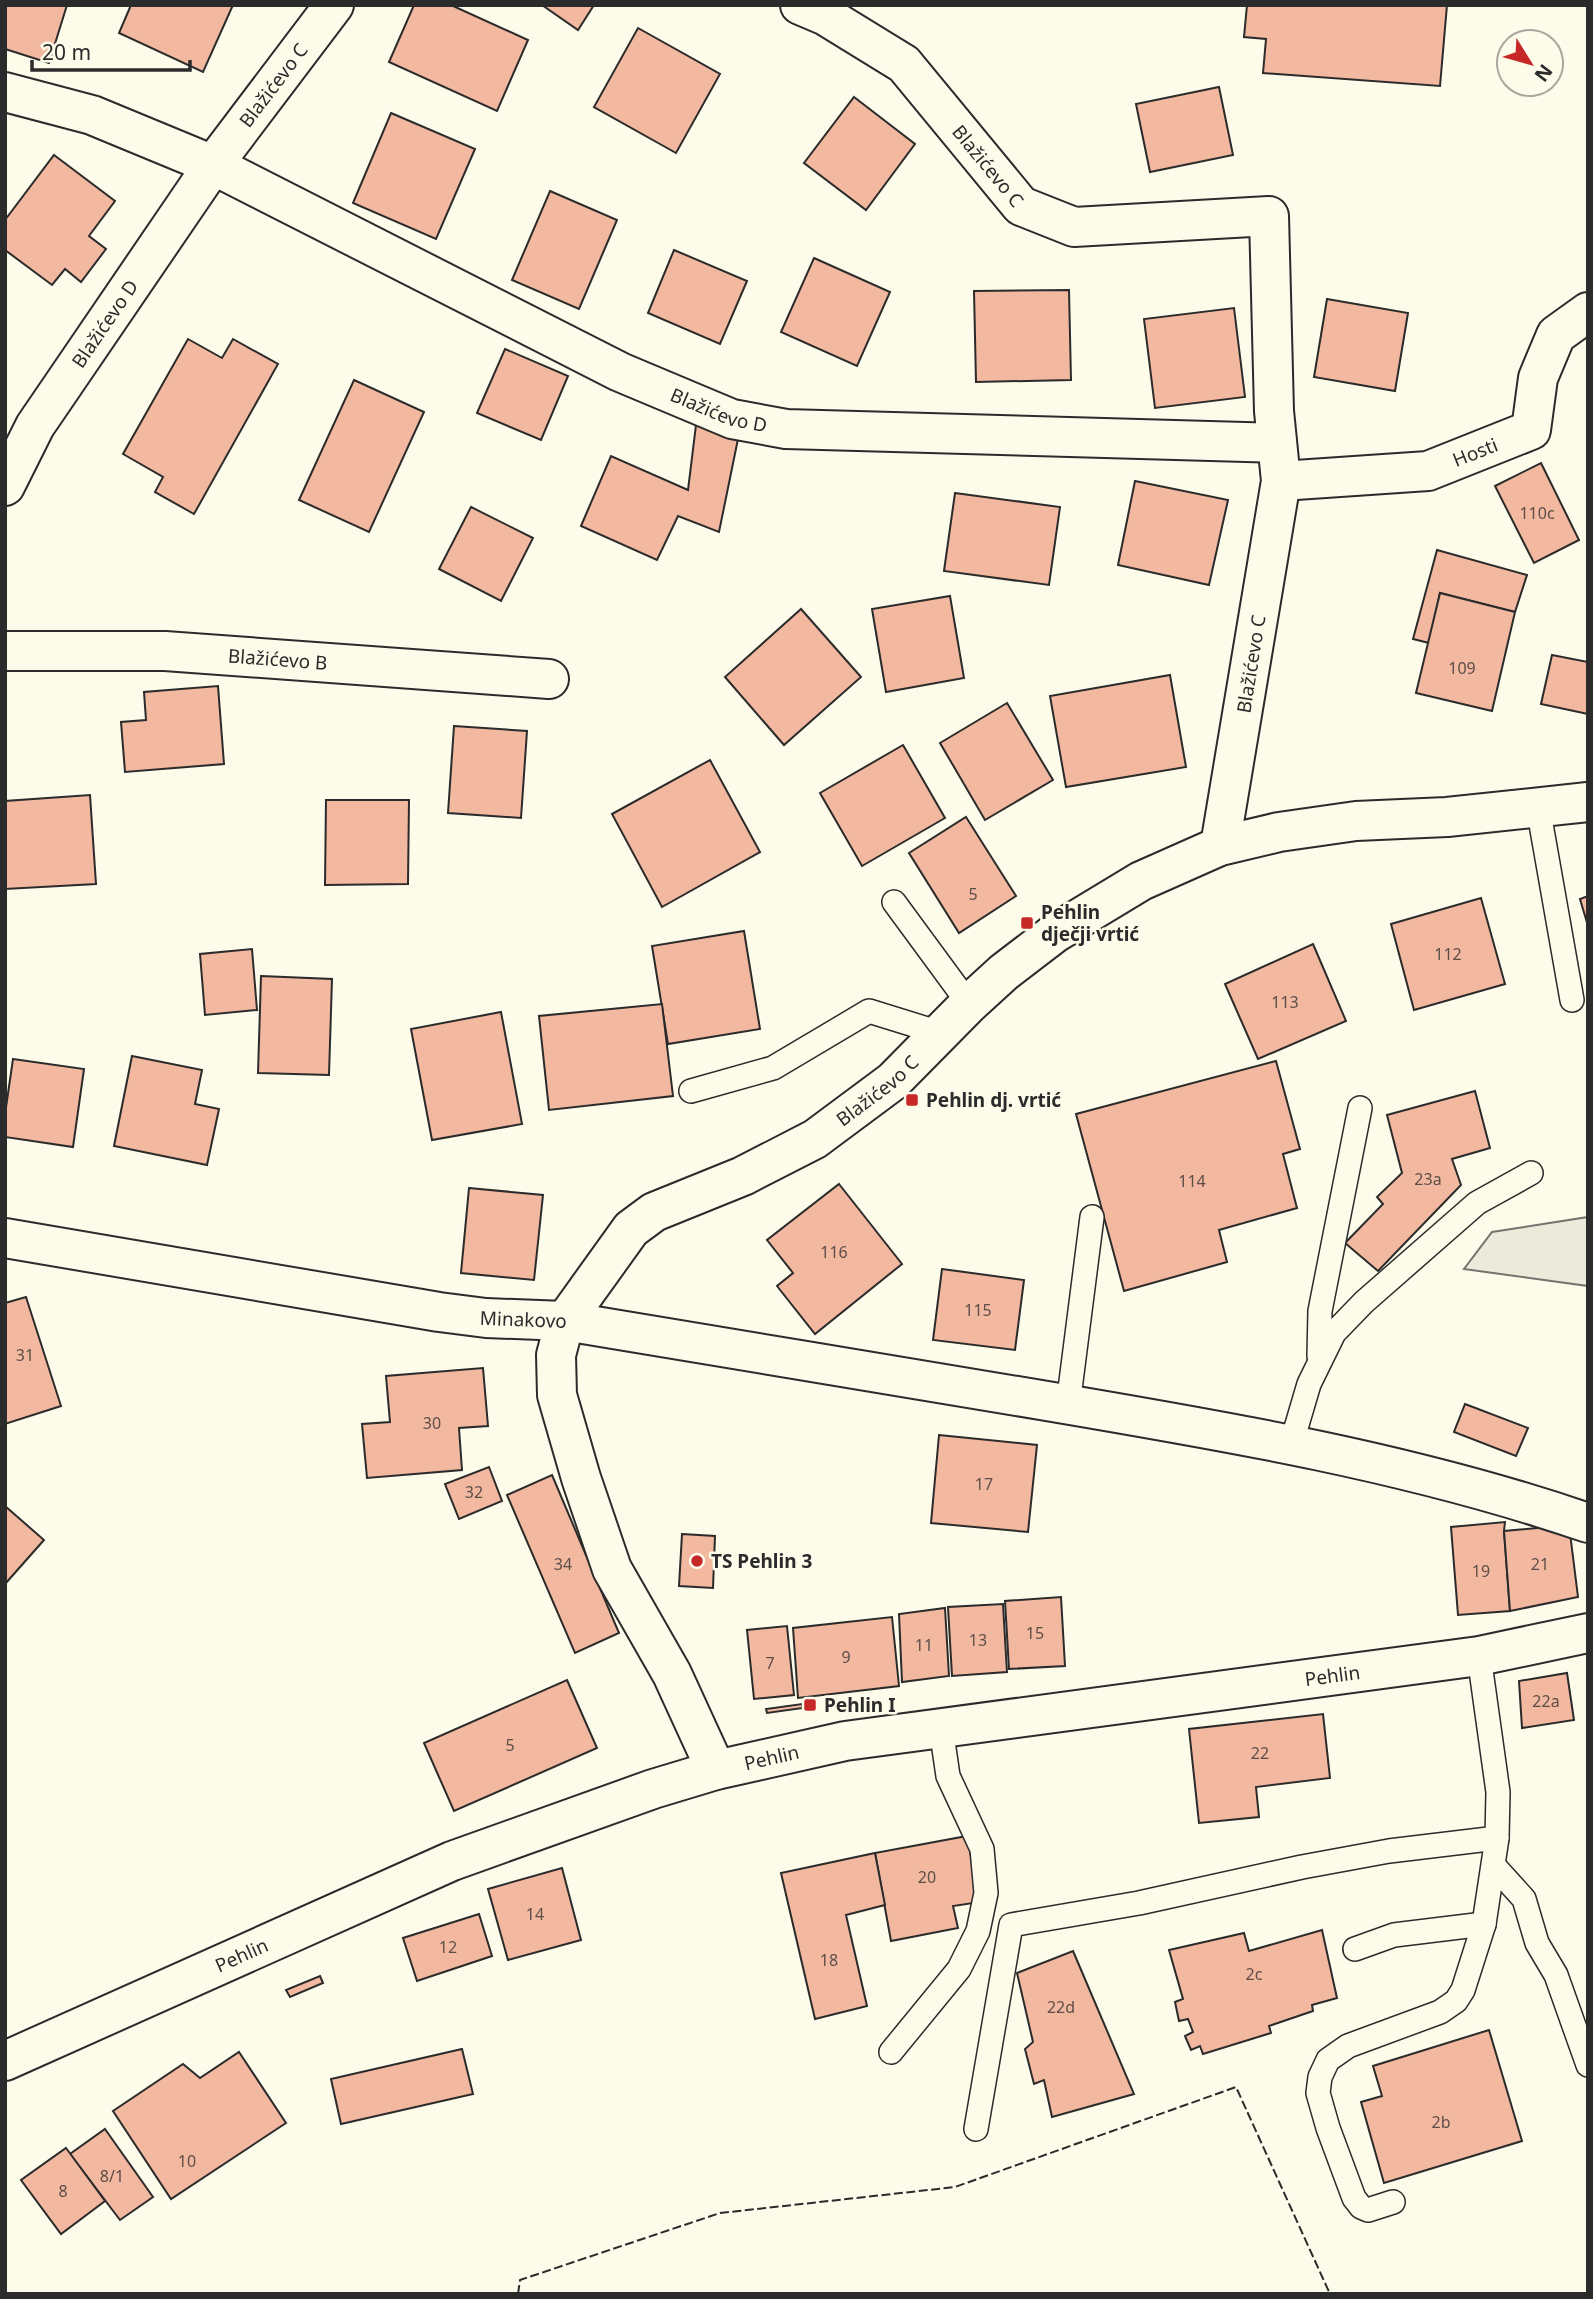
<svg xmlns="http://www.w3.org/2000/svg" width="1593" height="2299" viewBox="0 0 1593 2299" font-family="'Noto Sans',sans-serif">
<rect width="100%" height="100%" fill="#fdfbea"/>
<path fill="#ecebdb" stroke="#74746e" stroke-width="2" d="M 1588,1217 L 1588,1286 L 1464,1269 L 1492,1232 Z"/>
<g fill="#f2b8a0" stroke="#2b2b2b" stroke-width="2">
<path d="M 5,5 L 67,5 L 49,63 L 5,49 Z"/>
<path d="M 131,5 L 233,5 L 203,72 L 119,33 Z"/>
<path d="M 414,5 L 451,5 L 528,40 L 497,111 L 389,62 Z"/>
<path d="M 542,5 L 594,5 L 578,30 Z"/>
<path d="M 1247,5 L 1447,5 L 1440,86 L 1263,73 L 1266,39 L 1244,37 Z"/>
<path d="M 638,28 L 720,74 L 676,153 L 594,107 Z"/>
<path d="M 1219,87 L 1233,155 L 1150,172 L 1136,104 Z"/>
<path d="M 854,97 L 915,144 L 866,210 L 804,163 Z"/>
<path d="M 391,113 L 475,149 L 436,239 L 353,203 Z"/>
<path d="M 54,155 L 115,201 L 89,236 L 106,249 L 81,282 L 65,269 L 52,285 L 5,250 L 5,220 Z"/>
<path d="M 550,191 L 617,220 L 579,309 L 512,280 Z"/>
<path d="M 674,250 L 747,281 L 720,344 L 648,313 Z"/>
<path d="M 814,258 L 890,292 L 857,366 L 781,332 Z"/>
<path d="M 1069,290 L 1071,380 L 976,382 L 974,291 Z"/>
<path d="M 1327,299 L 1408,313 L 1395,391 L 1314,377 Z"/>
<path d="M 1234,308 L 1245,397 L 1155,408 L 1144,319 Z"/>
<path d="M 188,339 L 222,358 L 233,339 L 278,364 L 194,514 L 155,492 L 163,477 L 123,454 Z"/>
<path d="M 505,349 L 568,376 L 541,440 L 477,413 Z"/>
<path d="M 354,380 L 424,412 L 369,532 L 299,500 Z"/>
<path d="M 696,425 L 739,434 L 719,532 L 678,516 L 657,560 L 581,526 L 611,456 L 688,490 Z"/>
<path d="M 1541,463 L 1579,540 L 1534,563 L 1495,486 Z"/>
<path d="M 1135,481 L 1228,500 L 1209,585 L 1118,565 Z"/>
<path d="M 955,493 L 1060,507 L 1049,585 L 944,571 Z"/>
<path d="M 471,507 L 533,538 L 501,601 L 439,569 Z"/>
<path d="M 1437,550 L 1527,575 L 1515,612 L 1440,593 L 1429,643 L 1413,639 Z"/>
<path d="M 1440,593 L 1515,612 L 1492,711 L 1416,693 Z"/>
<path d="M 950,596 L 964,678 L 886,692 L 872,609 Z"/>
<path d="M 801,609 L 861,677 L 784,745 L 725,677 Z"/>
<path d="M 1552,655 L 1588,662 L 1588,714 L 1541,704 Z"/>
<path d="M 1170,675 L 1186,767 L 1066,787 L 1050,696 Z"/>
<path d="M 218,686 L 224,764 L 125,772 L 121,722 L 146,720 L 144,692 Z"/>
<path d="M 1007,703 L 1053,780 L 985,820 L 940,743 Z"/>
<path d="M 454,726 L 527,731 L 521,818 L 448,813 Z"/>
<path d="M 903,745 L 945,818 L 862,866 L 820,793 Z"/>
<path d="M 710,760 L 760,852 L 662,907 L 612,814 Z"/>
<path d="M 90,795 L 96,884 L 5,889 L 5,801 Z"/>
<path d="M 326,800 L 409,800 L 408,884 L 325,885 Z"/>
<path d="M 966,817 L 1016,896 L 959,933 L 909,853 Z"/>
<path d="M 1588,896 L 1588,926 L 1580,899 Z"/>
<path d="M 1481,898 L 1505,984 L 1414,1010 L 1391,924 Z"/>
<path d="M 744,931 L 760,1029 L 668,1044 L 652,946 Z"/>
<path d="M 1313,944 L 1346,1021 L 1258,1059 L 1225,984 Z"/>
<path d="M 252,949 L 257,1010 L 205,1015 L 200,954 Z"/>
<path d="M 261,976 L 332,979 L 329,1075 L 258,1073 Z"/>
<path d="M 662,1004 L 673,1096 L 549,1110 L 539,1016 Z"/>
<path d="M 501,1012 L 522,1124 L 432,1140 L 411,1029 Z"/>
<path d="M 132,1056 L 202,1070 L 195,1104 L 219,1109 L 207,1165 L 114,1146 Z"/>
<path d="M 13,1059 L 84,1069 L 73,1147 L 5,1137 L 5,1114 Z"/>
<path d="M 1276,1061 L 1300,1149 L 1283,1154 L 1297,1208 L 1219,1230 L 1227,1262 L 1124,1291 L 1076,1114 Z"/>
<path d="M 1475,1091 L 1490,1148 L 1452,1159 L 1461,1185 L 1378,1271 L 1345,1243 L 1383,1204 L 1377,1197 L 1402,1173 L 1387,1115 Z"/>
<path d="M 839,1184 L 902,1264 L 815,1334 L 777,1286 L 793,1273 L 767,1240 Z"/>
<path d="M 469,1188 L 543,1195 L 534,1280 L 461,1273 Z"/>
<path d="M 942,1269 L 1024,1280 L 1015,1350 L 933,1340 Z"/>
<path d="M 26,1297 L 61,1406 L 5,1424 L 5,1303 Z"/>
<path d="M 483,1368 L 488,1426 L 459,1428 L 462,1470 L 367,1478 L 362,1424 L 390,1422 L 386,1376 Z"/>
<path d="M 1465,1404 L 1528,1428 L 1516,1456 L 1454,1432 Z"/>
<path d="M 939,1435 L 1037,1445 L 1028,1532 L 931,1523 Z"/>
<path d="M 489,1467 L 502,1501 L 459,1519 L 445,1484 Z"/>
<path d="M 552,1475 L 619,1633 L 575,1653 L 507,1495 Z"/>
<path d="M 5,1506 L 44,1540 L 5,1584 Z"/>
<path d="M 1505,1522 L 1504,1531 L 1510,1611 L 1458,1615 L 1451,1527 Z"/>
<path d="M 1569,1525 L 1578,1597 L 1510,1611 L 1504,1531 Z"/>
<path d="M 682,1534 L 715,1536 L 713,1588 L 679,1586 Z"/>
<path d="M 1061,1597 L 1065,1666 L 1009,1669 L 1005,1601 Z"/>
<path d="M 1003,1604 L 1007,1672 L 952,1676 L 948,1607 Z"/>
<path d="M 945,1608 L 949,1676 L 902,1682 L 899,1614 Z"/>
<path d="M 892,1617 L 899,1686 L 798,1698 L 793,1628 Z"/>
<path d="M 787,1626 L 794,1695 L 754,1699 L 747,1630 Z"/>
<path d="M 1567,1673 L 1574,1720 L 1522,1728 L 1519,1681 Z"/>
<path d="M 567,1680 L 597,1748 L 454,1811 L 424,1743 Z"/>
<path d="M 802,1704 L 803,1708 L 767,1713 L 766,1709 Z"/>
<path d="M 1323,1714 L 1330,1778 L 1256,1787 L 1259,1817 L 1199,1823 L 1189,1729 Z"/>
<path d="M 967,1836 L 980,1902 L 953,1906 L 958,1928 L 891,1941 L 875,1853 Z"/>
<path d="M 875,1853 L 885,1905 L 846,1915 L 867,2006 L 815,2019 L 781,1873 Z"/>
<path d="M 562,1868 L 581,1940 L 508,1960 L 488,1889 Z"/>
<path d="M 479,1914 L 492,1956 L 417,1981 L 403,1938 Z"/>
<path d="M 1322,1930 L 1337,1998 L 1312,2005 L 1313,2011 L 1269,2026 L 1271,2033 L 1203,2054 L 1200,2046 L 1191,2050 L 1185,2036 L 1193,2032 L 1188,2019 L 1179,2021 L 1175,2002 L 1183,1999 L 1169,1950 L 1244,1933 L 1249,1951 Z"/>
<path d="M 1073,1951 L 1134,2094 L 1052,2117 L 1044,2080 L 1034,2084 L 1025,2049 L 1033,2042 L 1017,1973 Z"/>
<path d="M 320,1976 L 323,1983 L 290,1997 L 286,1990 Z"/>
<path d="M 1489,2030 L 1522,2141 L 1384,2183 L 1361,2102 L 1382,2096 L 1373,2066 Z"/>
<path d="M 462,2049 L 473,2094 L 341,2124 L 331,2079 Z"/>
<path d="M 239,2052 L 286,2123 L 171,2199 L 113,2111 L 183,2064 L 200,2078 Z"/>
<path d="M 105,2129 L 153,2197 L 120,2220 L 70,2154 Z"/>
<path d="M 66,2148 L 105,2201 L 61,2234 L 21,2180 Z"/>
</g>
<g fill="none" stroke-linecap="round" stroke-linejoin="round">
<defs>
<g id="lane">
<path d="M 1538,807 L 1572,1000"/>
<path d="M 894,902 L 969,1004"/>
<path d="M 691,1091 L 773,1068 L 869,1011 L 940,1033"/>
<path d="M 1319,1356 L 1320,1311 L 1360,1108"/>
<path d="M 1068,1405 L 1092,1217"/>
<path d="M 1291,1445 L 1309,1384 L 1334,1333 L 1364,1302 L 1477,1203 L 1531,1173"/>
<path d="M 1495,1867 L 1524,1899 L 1537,1943 L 1556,1975 L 1588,2065"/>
<path d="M 1355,1949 L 1394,1935 L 1484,1924"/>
<path d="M 891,2052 L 959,1969 L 978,1931 L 986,1893 L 982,1849 L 948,1776 L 941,1728"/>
<path d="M 976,2129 L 1011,1925 L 1139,1903 L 1302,1867 L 1389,1851 L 1497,1838 L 1498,1792 L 1479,1656"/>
<path d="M 1393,2202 L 1368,2210 L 1361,2207 L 1354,2198 L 1328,2128 L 1318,2093 L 1320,2077 L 1328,2060 L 1348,2046 L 1440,2012 L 1456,2001 L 1463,1990 L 1484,1924 L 1497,1838"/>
</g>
<g id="street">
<path id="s1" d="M 800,5 L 826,16 L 904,64 L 1021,206 L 1074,227 L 1269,216 L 1274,411 L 1281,481 L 1220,846"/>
<path id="s2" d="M 5,92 L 92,115 L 213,165 L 620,372 L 732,419 L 786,429 L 1277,443"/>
<path id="s3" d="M 1281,481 L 1428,471 L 1531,430 L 1538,378 L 1556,335 L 1588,312"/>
<path id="s4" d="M 5,486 L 35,426 L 213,165 L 334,5"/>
<path id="s5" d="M 5,651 L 165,651 L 549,679"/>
</g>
<g id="secondary">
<path id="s6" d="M 5,1238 L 439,1312 L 486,1318 L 565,1321 C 724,1347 882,1374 1041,1400 C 1225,1431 1410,1462 1588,1523"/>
<path id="s7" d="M 716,1770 L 672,1674 L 612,1569 L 581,1478 L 557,1395 L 556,1355 L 565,1321 L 631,1229 L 654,1212 L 743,1176 L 815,1139 L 893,1081 L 969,1004 L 1004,972 L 1055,933 L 1141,881 L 1220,846 L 1279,832 L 1356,821 L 1447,817 L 1588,802"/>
<path id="s8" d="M 5,2061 L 452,1861 L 653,1789 L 716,1770 L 845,1741 L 1479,1656 L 1588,1633"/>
</g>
</defs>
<use href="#lane" stroke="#2b2b2b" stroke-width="26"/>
<use href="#street" stroke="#2b2b2b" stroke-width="42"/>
<use href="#secondary" stroke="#2b2b2b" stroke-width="42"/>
<use href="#lane" stroke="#fdfbea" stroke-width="23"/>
<use href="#street" stroke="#fdfbea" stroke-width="38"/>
<use href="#secondary" stroke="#fdfbea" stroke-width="38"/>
<path stroke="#2b2b2b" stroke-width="2" stroke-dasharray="9 3.5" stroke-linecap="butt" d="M 518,2294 L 520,2280 L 720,2213 L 955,2187 L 1236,2087 L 1330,2294"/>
</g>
<g fill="#c62828" stroke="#fdfbea" stroke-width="2.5">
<rect x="1020" y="916" width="14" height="14" rx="3.5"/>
<rect x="905" y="1093" width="14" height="14" rx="3.5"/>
<circle cx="697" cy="1561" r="7"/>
<rect x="803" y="1698" width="14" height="14" rx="3.5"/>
</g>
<g text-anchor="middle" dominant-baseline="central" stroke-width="5" stroke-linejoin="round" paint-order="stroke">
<g font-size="16" fill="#5d4e48">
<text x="1537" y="513">110c</text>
<text x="1462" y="668">109</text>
<text x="973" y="894">5</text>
<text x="1448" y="954">112</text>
<text x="1285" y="1002">113</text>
<text x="1428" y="1179">23a</text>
<text x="1192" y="1181">114</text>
<text x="834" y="1252">116</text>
<text x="978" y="1310">115</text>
<text x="25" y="1355">31</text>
<text x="432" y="1423">30</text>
<text x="984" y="1484">17</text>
<text x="474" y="1492">32</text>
<text x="563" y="1564">34</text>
<text x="1540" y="1564">21</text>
<text x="1481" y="1571">19</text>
<text x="1035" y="1633">15</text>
<text x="978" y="1640">13</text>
<text x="924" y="1645">11</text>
<text x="846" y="1657">9</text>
<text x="770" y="1663">7</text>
<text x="1546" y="1701">22a</text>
<text x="510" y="1745">5</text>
<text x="1260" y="1753">22</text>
<text x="927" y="1877">20</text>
<text x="535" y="1914">14</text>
<text x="448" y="1947">12</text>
<text x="829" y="1960">18</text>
<text x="1254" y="1974">2c</text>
<text x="1061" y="2007">22d</text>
<text x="1441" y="2122">2b</text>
<text x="187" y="2161">10</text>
<text x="112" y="2176">8/1</text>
<text x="63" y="2191">8</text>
</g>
<g font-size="19" fill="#2b2b2b" stroke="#fdfbea">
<text stroke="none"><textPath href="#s4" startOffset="483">Blažićevo C</textPath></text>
<text stroke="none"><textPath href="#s1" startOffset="252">Blažićevo C</textPath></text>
<text stroke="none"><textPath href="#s4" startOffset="191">Blažićevo D</textPath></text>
<text stroke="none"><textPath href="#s2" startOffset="784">Blažićevo D</textPath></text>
<text stroke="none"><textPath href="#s3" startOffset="198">Hosti</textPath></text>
<text stroke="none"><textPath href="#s5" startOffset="273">Blažićevo B</textPath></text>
<text transform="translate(1251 664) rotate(-81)">Blažićevo C</text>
<text stroke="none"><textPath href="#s7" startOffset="882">Blažićevo C</textPath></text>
<text stroke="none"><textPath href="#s6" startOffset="525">Minakovo</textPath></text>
<text stroke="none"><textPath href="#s8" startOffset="1393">Pehlin</textPath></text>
<text stroke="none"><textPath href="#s8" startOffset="826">Pehlin</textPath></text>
<text stroke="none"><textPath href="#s8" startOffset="259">Pehlin</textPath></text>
</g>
<g font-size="19" font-weight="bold" fill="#2b2b2b" stroke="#fdfbea" text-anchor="start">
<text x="1041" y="912">Pehlin<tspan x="1041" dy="22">dječji vrtić</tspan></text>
<text x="926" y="1100">Pehlin dj. vrtić</text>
<text x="711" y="1561">TS Pehlin 3</text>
<text x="824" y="1705">Pehlin I</text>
</g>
</g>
<rect width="1593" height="2299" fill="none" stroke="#2b2b2b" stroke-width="14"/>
<g transform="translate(1530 63) rotate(127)"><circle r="33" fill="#fdfbea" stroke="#a9a89e" stroke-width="2"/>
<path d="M0-5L12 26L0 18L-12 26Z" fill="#c62828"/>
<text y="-10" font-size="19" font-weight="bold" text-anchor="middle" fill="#2b2b2b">N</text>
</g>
<path d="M32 60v10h158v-10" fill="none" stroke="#2b2b2b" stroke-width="3.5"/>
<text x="42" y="60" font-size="21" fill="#2b2b2b" stroke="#fdfbea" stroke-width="5" paint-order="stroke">20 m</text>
</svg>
